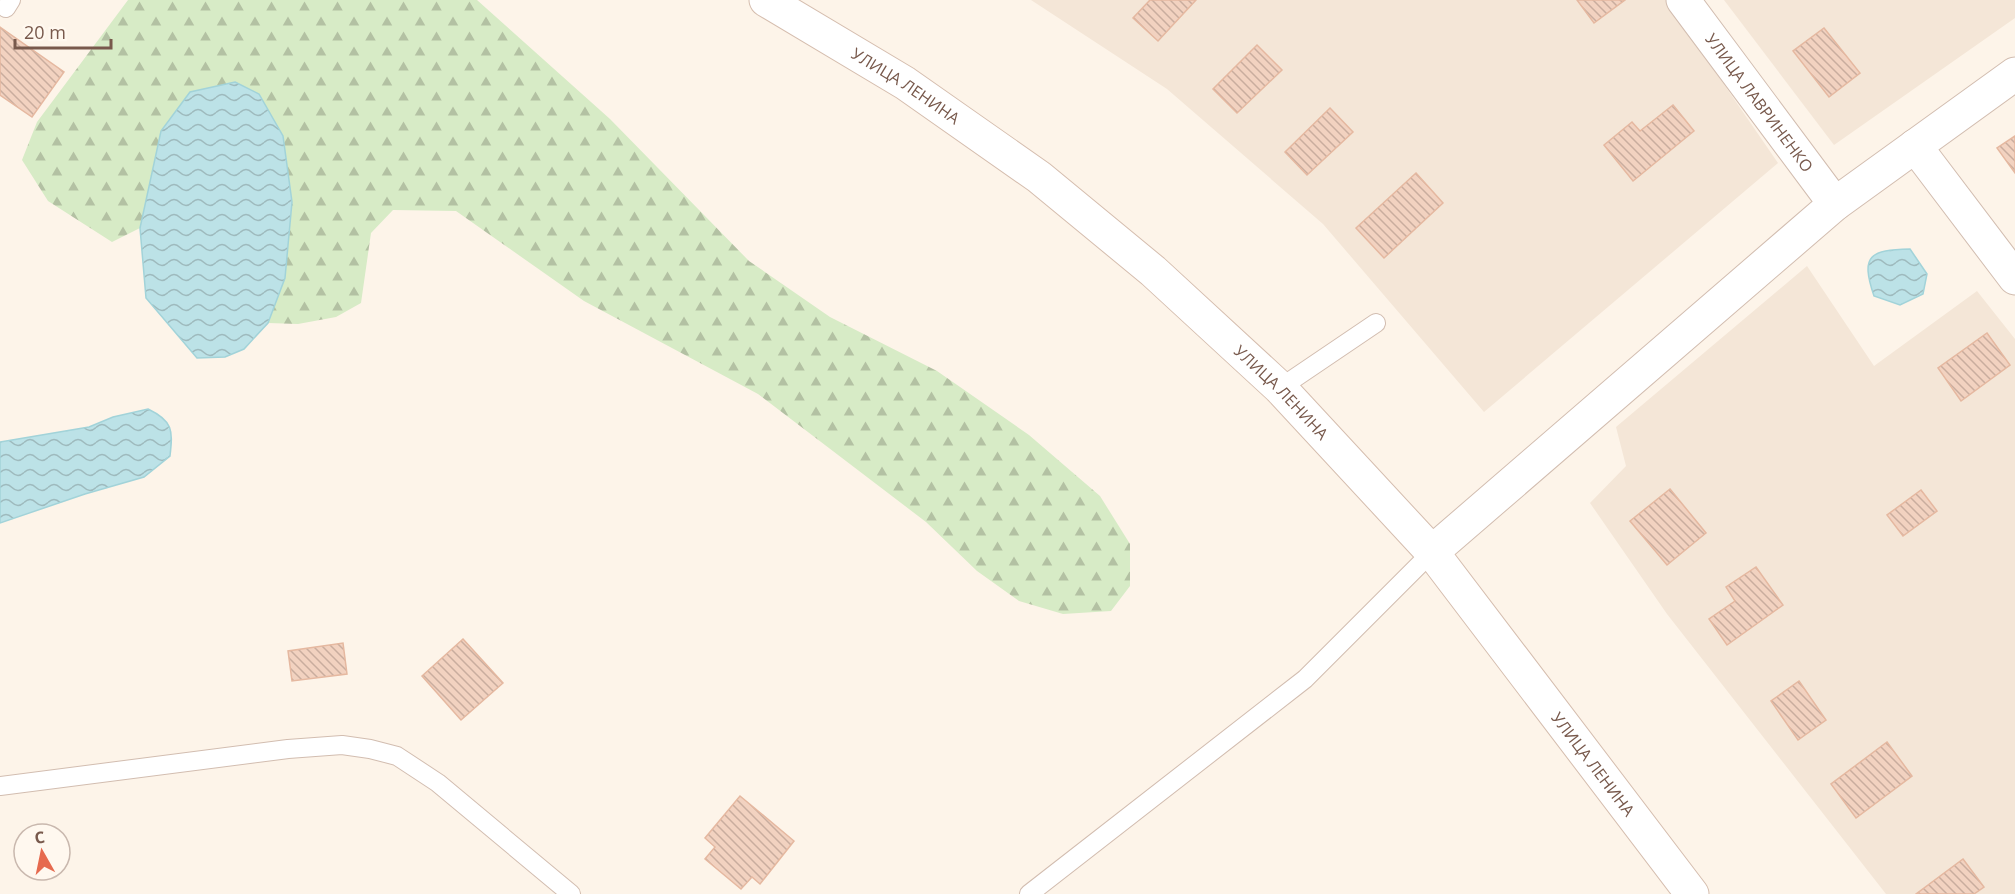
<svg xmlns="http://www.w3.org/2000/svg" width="2015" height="894" viewBox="0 0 2015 894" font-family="'Open Sans',sans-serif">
<defs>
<pattern id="forest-firs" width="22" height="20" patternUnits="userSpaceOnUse" patternTransform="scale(1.5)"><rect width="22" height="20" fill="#d7ebc6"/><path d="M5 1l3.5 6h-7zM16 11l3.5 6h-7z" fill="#b3c1a3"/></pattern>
<pattern id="water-waves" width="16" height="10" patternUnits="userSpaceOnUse" patternTransform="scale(1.5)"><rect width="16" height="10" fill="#bce2e7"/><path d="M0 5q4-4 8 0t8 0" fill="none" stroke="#9ebabd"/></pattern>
<pattern id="building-back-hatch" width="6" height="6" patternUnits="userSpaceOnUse" patternTransform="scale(1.5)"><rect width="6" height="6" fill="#f2d2c0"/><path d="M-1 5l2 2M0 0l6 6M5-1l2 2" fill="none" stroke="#c9ad9e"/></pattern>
</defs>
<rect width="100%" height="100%" fill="#fdf4e9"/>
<g fill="#f4e6d7">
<path d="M 1031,0 L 1666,0 L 1778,163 L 1484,412 L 1323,224 L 1167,89 Z"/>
<path d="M 1724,0 L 2015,0 L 2015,18 L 1834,145 Z"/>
<path d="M 1807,266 L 1874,366 L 1977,291 L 2015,339 L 2015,894 L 1886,894 L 1667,614 L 1590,503 L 1626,466 L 1616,427 Z"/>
</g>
<path fill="url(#forest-firs)" d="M 128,0 L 477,0 L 610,119 L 749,261 L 830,317 L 937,371 L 1029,435 L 1100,496 L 1130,544 L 1130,586 L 1111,611 L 1063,614 L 1019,601 L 977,571 L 926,522 L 758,394 L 584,301 L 456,211 L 393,210 L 371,233 L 361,303 L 336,317 L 298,324 L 268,323 L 285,278 L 292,202 L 283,136 L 161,131 L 140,228 L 112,242 L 48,201 L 22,160 L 37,122 Z"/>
<g fill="url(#water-waves)" stroke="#a2d3d9" stroke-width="1.5">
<path d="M 235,82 L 259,94 L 283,136 L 292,202 L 285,278 L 268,323 L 244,349 L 225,357 L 197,358 L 146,298 L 140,228 L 161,131 L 190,92 Z"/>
<path d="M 1910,249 L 1927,274 L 1923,294 L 1900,305 L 1874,296 C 1860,255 1870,250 1910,249 Z"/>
<path d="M 148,409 C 173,421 173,430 170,456 L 144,477 L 85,494 L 0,523 L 0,442 L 89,427 L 113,417 Z"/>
</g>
<g fill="url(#building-back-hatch)" stroke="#e5b8a0" stroke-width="1.5">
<path d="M 1150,0 L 1196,0 L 1158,41 L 1133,18 Z"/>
<path d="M 1577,0 L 1625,0 L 1594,23 Z"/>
<path d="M 0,27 L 64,72 L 32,117 L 0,95 Z"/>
<path d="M 1824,28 L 1860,73 L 1829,97 L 1793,51 Z"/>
<path d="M 1257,45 L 1282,70 L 1237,113 L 1213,89 Z"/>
<path d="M 1673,105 L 1694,131 L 1633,181 L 1604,145 L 1632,122 L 1640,131 Z"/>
<path d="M 1330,108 L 1353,132 L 1307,175 L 1285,152 Z"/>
<path d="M 2015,136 L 2015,173 L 1997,148 Z"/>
<path d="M 1416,173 L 1443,203 L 1384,258 L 1356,228 Z"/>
<path d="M 1987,333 L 2010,365 L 1961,401 L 1938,368 Z"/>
<path d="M 1670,489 L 1706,533 L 1667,565 L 1630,521 Z"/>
<path d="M 1921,490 L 1937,511 L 1903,536 L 1887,515 Z"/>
<path d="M 1756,567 L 1783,605 L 1727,645 L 1709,619 L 1735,601 L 1726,587 Z"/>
<path d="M 463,639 L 503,683 L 461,720 L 422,676 Z"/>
<path d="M 343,643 L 347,674 L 292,681 L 288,651 Z"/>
<path d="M 1799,681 L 1826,720 L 1798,740 L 1771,701 Z"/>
<path d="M 1887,742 L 1912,776 L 1856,818 L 1831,784 Z"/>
<path d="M 740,796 L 794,841 L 760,884 L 752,877 L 741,889 L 705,859 L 715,847 L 705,838 Z"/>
<path d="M 1963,859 L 1984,887 L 1974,894 L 1916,894 Z"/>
</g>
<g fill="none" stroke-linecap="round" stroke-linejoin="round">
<defs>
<g id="lane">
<path d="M 6,8 L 11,0"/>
<path d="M 1280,388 L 1376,323"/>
<path d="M 0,786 L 288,749 L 342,745 L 370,749 L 397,756 L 438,783 L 571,894"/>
<path d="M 1029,894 L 1305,679 L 1432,552"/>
</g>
<g id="street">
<path id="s1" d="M 1683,0 L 1835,204"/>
<path d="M 1915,146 L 2015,278"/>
<path d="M 1432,552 L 1835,204 L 2015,74"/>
</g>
<g id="secondary">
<path id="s2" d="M 766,0 L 905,83 L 1039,177 L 1153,271 L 1280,388 L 1432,552 L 1692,894"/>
</g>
</defs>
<use href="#lane" stroke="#d2bdb0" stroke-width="20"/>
<use href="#street" stroke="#d2bdb0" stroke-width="35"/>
<use href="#secondary" stroke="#d5bdae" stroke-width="35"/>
<use href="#lane" stroke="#fff" stroke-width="18"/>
<use href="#street" stroke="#fff" stroke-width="33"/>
<use href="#secondary" stroke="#fff" stroke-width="33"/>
</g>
<g text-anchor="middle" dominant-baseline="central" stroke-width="6" stroke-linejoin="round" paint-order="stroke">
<g font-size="16" fill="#78594c" stroke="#fff8ef">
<text stroke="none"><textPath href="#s2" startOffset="164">УЛИЦА ЛЕНИНА</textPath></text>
<text stroke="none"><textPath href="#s1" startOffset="128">УЛИЦА ЛАВРИНЕНКО</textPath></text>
<text stroke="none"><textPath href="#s2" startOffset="650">УЛИЦА ЛЕНИНА</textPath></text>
<text stroke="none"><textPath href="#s2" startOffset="1136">УЛИЦА ЛЕНИНА</textPath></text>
</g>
</g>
<g transform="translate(42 852) rotate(351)"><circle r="28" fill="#fff8ef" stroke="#c9b8ae" stroke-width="1.5"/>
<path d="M0-4.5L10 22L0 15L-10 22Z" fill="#e66a4e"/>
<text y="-9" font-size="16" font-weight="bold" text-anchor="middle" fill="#78594c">С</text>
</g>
<path d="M15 39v9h96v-9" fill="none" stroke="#78594c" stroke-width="3"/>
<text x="24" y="39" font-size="18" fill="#78594c" stroke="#fff8ef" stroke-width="4.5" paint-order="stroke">20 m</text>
</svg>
